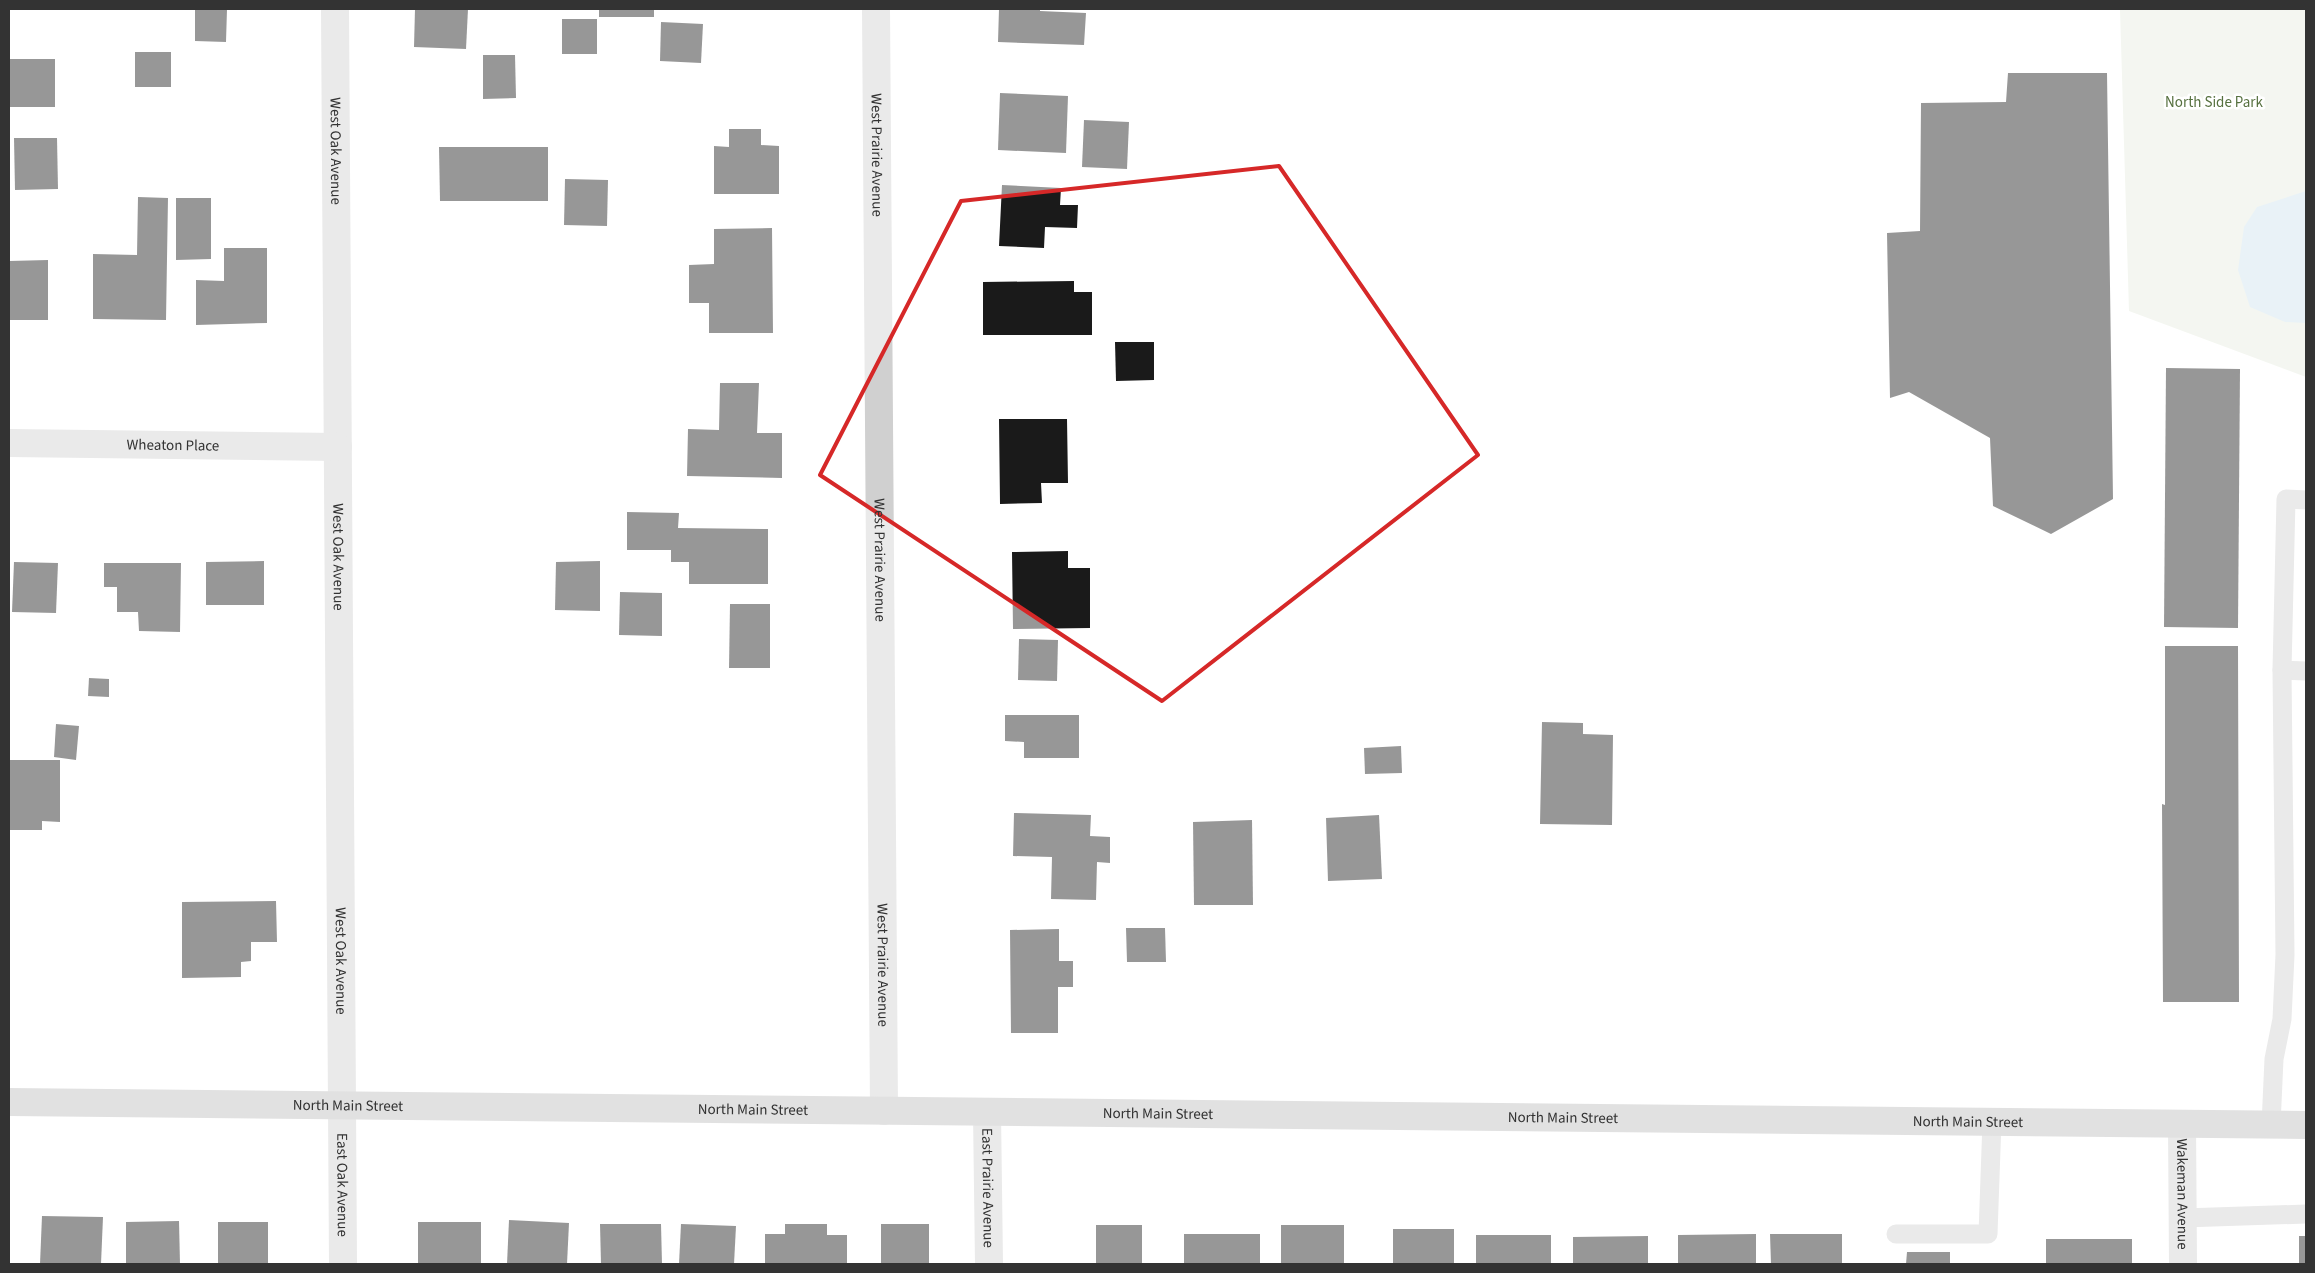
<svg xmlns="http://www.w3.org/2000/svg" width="2315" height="1273" viewBox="0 0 2315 1273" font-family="'Source Sans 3',sans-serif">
<rect width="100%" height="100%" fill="#fff"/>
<path fill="#e6ecdf" d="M 2120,9 L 2306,9 L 2306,377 L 2129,311 Z"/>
<path fill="#cfe2ee" d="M 2306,191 L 2306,323 L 2285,322 L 2250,307 L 2238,270 L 2244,227 L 2257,207 Z"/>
<g fill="#1a1a1a">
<path d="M 195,9 L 227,9 L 226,42 L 195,41 Z"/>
<path d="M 415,9 L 468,9 L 466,49 L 414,47 Z"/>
<rect x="599" y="9" width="55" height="8"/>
<path d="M 999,9 L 1040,9 L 1040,11 L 1086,13 L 1084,45 L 998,42 Z"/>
<rect x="562" y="19" width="35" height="35"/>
<path d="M 661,22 L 703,24 L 701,63 L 660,61 Z"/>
<rect x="135" y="52" width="36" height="35"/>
<path d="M 483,55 L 515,55 L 516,98 L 483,99 Z"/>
<rect x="10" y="59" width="45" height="48"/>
<path d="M 2008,73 L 2107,73 L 2113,499 L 2051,534 L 1993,506 L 1990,438 L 1909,392 L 1890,398 L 1887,233 L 1920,231 L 1921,103 L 2006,102 Z"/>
<path d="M 1000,93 L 1068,96 L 1066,153 L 998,150 Z"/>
<path d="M 1084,120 L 1129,122 L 1127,169 L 1082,167 Z"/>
<path d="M 729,129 L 761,129 L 761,145 L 779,146 L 779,194 L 714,194 L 714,146 L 729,147 Z"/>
<path d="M 14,138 L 57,138 L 58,189 L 15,190 Z"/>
<path d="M 439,147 L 548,147 L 548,201 L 440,201 Z"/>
<path d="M 565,179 L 608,180 L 607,226 L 564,225 Z"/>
<path d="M 1002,185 L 1061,188 L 1060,205 L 1078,205 L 1077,228 L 1045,227 L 1044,248 L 999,246 Z"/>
<path d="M 138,197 L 168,198 L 166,320 L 93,319 L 93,254 L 137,255 Z"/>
<path d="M 176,198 L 211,198 L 211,259 L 176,260 Z"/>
<path d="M 772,228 L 773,333 L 709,333 L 709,303 L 689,303 L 689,265 L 714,264 L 714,229 Z"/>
<path d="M 224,248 L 267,248 L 267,323 L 196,325 L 196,280 L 224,281 Z"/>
<path d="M 48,260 L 48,320 L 9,320 L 9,261 Z"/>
<path d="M 1074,281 L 1074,292 L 1092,292 L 1092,335 L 983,335 L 983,282 Z"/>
<path d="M 1115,342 L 1154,342 L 1154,380 L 1116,381 Z"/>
<path d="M 2166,368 L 2240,369 L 2238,628 L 2164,627 Z"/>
<path d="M 720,383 L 759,383 L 757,433 L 782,433 L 782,478 L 687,476 L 688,429 L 719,430 Z"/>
<path d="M 999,419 L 1067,419 L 1068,483 L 1041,483 L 1042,503 L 1000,504 Z"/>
<path d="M 627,512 L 679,513 L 678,528 L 768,529 L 768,584 L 689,584 L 689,562 L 671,562 L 671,550 L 627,550 Z"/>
<path d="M 1068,551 L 1068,568 L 1090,568 L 1090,628 L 1013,629 L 1012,552 Z"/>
<path d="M 264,561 L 264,605 L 206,605 L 206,562 Z"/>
<path d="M 600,561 L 600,611 L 555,610 L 556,562 Z"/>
<path d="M 14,562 L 58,563 L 56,613 L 12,612 Z"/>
<path d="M 104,563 L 181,563 L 180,632 L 139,631 L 138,612 L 117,612 L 117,587 L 104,587 Z"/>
<path d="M 620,592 L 662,593 L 662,636 L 619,635 Z"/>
<path d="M 730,604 L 770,604 L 770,668 L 729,668 Z"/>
<path d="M 1019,639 L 1058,640 L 1057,681 L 1018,680 Z"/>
<path d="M 2165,646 L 2238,646 L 2239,1002 L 2163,1002 L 2162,804 L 2165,805 Z"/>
<path d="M 89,678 L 109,679 L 109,697 L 88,696 Z"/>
<path d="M 1005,715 L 1079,715 L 1079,758 L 1024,758 L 1024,742 L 1005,741 Z"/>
<path d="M 1542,722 L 1583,723 L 1583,734 L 1613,735 L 1612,825 L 1540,824 Z"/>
<path d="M 56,724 L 79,726 L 76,760 L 54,757 Z"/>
<path d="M 1401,746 L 1402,773 L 1365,774 L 1364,748 Z"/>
<path d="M 9,760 L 60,760 L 60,822 L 42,821 L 42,830 L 9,830 Z"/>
<path d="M 1014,813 L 1091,815 L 1090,836 L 1110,837 L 1110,863 L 1097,862 L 1096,900 L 1051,899 L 1052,857 L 1013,856 Z"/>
<path d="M 1379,815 L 1382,879 L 1328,881 L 1326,818 Z"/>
<path d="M 1252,820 L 1253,905 L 1194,905 L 1193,822 Z"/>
<path d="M 276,901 L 277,942 L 251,942 L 251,961 L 241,962 L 241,977 L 182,978 L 182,902 Z"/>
<path d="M 1126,928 L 1165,928 L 1166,962 L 1127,962 Z"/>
<path d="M 1059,929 L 1059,961 L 1073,961 L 1073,987 L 1058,987 L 1058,1033 L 1011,1033 L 1010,930 Z"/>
<path d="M 42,1216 L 103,1217 L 101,1264 L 40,1264 Z"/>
<path d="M 509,1220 L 569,1223 L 567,1264 L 507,1264 Z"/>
<path d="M 179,1221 L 180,1264 L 126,1264 L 126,1222 Z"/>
<rect x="218" y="1222" width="50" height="42"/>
<rect x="418" y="1222" width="63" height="42"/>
<path d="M 600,1224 L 661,1224 L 662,1264 L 601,1264 Z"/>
<path d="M 681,1224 L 736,1226 L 734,1264 L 679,1264 Z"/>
<path d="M 785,1224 L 827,1224 L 827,1235 L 847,1235 L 847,1264 L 765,1264 L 765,1234 L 785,1234 Z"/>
<rect x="881" y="1224" width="48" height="40"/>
<rect x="1096" y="1225" width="46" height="39"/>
<rect x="1281" y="1225" width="63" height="39"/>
<rect x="1393" y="1229" width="61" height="35"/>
<rect x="1184" y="1234" width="76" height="30"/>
<path d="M 1756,1234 L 1756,1264 L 1678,1264 L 1678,1235 Z"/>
<path d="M 1770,1234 L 1842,1234 L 1842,1264 L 1771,1264 Z"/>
<rect x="1476" y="1235" width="75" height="29"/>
<path d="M 1648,1236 L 1648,1264 L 1573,1264 L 1573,1237 Z"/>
<rect x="2299" y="1236" width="7" height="28"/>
<rect x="2046" y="1239" width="86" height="25"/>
<path d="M 1907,1252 L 1950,1252 L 1950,1264 L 1906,1264 Z"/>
</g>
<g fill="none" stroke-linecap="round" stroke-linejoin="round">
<g stroke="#d0d0d0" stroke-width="19">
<path d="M 2282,670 L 2306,671"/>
<path d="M 2271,1125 L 2274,1059 L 2282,1019 L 2285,955 L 2282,670 L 2286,499 L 2306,500"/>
<path d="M 2183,1218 L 2306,1214"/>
<path d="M 1896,1234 L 1988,1234 L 1992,1121"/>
</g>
<g stroke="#d0d0d0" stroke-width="28">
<path id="s1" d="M 335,9 L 343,1264"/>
<path id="s2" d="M 876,9 L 884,1111"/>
<path id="s3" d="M 9,443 L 338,447"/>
<path id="s4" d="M 987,1112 L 989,1264"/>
<path id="s5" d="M 2182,1124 L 2183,1264"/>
</g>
<path stroke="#bdbdbd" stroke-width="28" id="s6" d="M 9,1102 L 2306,1125"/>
</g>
<path d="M0 0H2315V1273H0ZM 1279,166 L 1478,455 L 1162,701 L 820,475 L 961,201 Z" fill="#fff" fill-opacity=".55" fill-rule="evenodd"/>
<path fill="none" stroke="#d62828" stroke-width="4" stroke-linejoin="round" d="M 1279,166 L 1478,455 L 1162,701 L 820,475 L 961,201 Z"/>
<g text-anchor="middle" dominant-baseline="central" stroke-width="5" stroke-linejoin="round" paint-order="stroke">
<g font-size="15" fill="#56703f" stroke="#fff">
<text x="2214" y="102">North Side Park</text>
</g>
<g font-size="15" fill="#333" stroke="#fff">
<text stroke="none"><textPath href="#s1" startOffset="142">West Oak Avenue</textPath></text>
<text stroke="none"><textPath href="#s2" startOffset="146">West Prairie Avenue</textPath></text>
<text stroke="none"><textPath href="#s3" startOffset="164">Wheaton Place</textPath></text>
<text stroke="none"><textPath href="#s1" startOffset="548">West Oak Avenue</textPath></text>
<text stroke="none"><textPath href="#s2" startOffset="551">West Prairie Avenue</textPath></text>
<text stroke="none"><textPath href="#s1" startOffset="952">West Oak Avenue</textPath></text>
<text stroke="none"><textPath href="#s2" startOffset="956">West Prairie Avenue</textPath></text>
<text stroke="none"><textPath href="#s6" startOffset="339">North Main Street</textPath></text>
<text stroke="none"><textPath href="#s6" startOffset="744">North Main Street</textPath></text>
<text stroke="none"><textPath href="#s6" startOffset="1149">North Main Street</textPath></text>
<text stroke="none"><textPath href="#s6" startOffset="1554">North Main Street</textPath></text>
<text stroke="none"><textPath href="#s6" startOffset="1959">North Main Street</textPath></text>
<text stroke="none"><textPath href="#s1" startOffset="1176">East Oak Avenue</textPath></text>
<text stroke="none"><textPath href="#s4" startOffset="76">East Prairie Avenue</textPath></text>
<text stroke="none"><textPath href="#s5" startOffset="70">Wakeman Avenue</textPath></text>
</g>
</g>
<rect width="2315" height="1273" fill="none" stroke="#333333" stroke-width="20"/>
</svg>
